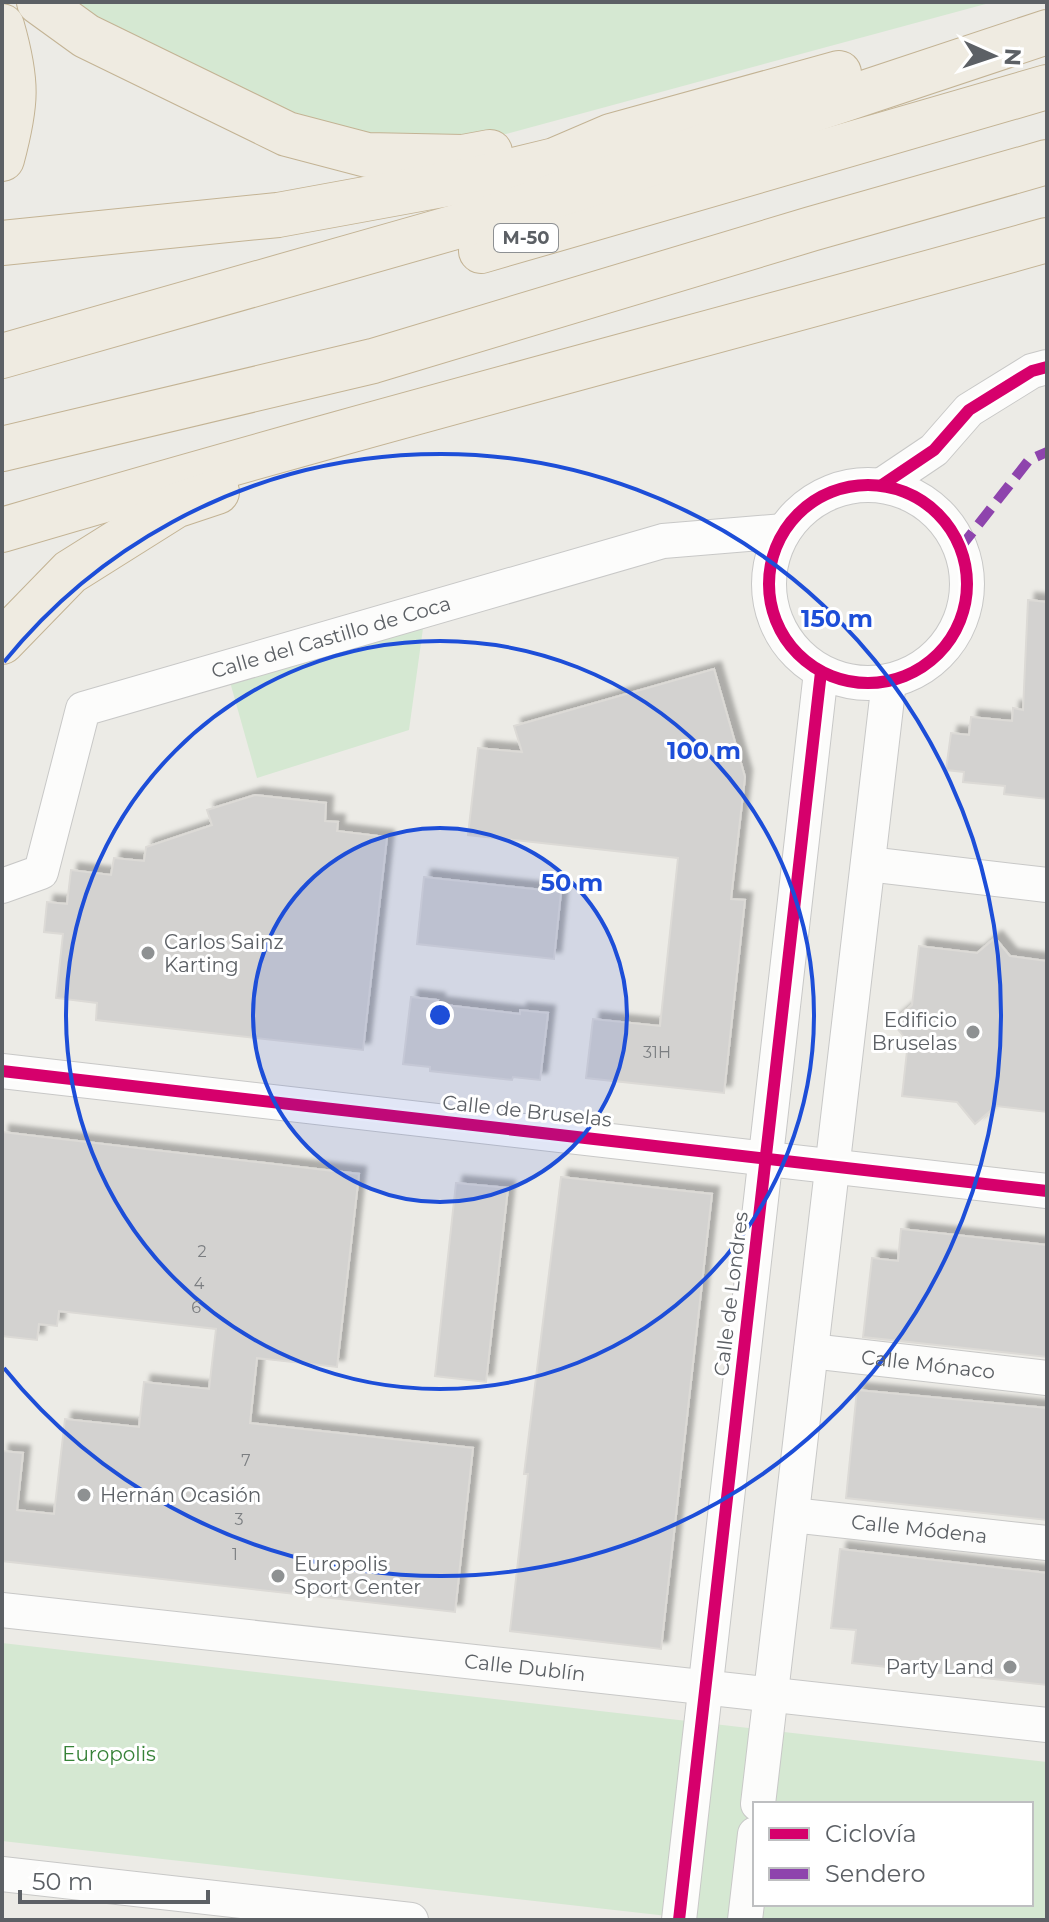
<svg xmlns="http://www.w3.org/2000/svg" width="1049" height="1922" viewBox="0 0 1049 1922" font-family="Montserrat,sans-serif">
<defs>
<filter id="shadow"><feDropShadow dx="7" dy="-7" stdDeviation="2" flood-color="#0004"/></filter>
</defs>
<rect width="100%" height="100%" fill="#ecebe6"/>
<g fill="#d5e8d2" fill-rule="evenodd">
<path d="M 39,2 L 993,2 L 506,134 L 334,146 Z"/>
<path d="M 424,621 L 409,730 L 257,778 L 230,682 Z"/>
<path d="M 2,1643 L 1047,1762 L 1047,1920 L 703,1920 L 2,1841 ZM 755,1804 L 1031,1804 L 1031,1904 L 755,1904 Z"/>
</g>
<g fill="#d3d2d0" stroke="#dcdad6" stroke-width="2" filter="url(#shadow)">
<path d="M 1028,600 L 1047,602 L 1047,799 L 1004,794 L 1005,786 L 963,782 L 964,772 L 946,770 L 951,733 L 969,735 L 971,717 L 1012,721 L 1013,708 L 1023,710 Z"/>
<path d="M 714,669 L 745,777 L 731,899 L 745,900 L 724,1093 L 586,1078 L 593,1019 L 660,1026 L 678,858 L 468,835 L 478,748 L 522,752 L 514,726 Z"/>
<path d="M 255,795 L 326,803 L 325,821 L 338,822 L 337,831 L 387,837 L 363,1050 L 96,1020 L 97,1003 L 56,998 L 63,934 L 44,932 L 47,902 L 67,904 L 71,870 L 111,875 L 114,858 L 144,861 L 146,847 L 212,825 L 207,810 Z"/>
<path d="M 424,877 L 561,892 L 554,959 L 417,944 Z"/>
<path d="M 995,938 L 1010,956 L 1047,961 L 1047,1112 L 996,1106 L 975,1124 L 957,1102 L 902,1096 L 908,1042 L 892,1022 L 912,1005 L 919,946 L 977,953 Z"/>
<path d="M 411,997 L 438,1000 L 437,1004 L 520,1014 L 520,1010 L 548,1013 L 540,1080 L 513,1077 L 512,1080 L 430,1071 L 430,1067 L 403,1064 Z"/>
<path d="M 2,1132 L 359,1174 L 337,1367 L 257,1358 L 250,1423 L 473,1448 L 455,1612 L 2,1561 L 2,1451 L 23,1453 L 17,1510 L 54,1514 L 65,1419 L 139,1427 L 144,1382 L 209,1389 L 216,1329 L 59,1311 L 57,1326 L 39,1324 L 37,1340 L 2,1336 Z"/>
<path d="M 561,1177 L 712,1194 L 661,1649 L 510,1631 L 528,1474 L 524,1474 Z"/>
<path d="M 456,1183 L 508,1188 L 486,1382 L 435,1376 Z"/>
<path d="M 901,1229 L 1047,1245 L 1047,1357 L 863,1337 L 872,1258 L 898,1261 Z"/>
<path d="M 857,1390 L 1047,1408 L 1047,1520 L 846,1498 Z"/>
<path d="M 840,1549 L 1047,1573 L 1047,1685 L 852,1663 L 856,1630 L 831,1628 Z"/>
</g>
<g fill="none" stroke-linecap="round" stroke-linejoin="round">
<defs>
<g id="minor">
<path d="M 882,485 L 934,450 L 969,410 L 1032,371 L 1047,367"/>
<circle cx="868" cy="584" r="99"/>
<path d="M 868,864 L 1047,885"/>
<path id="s1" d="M 2,886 L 41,872 L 83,709 L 663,541 L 784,531"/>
<path d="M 2,1071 L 1047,1191"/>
<path id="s2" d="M 811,1351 L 1047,1378"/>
<path id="s3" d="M 792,1515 L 1047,1543"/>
<path id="s4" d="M 2,1610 L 1047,1725"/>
<path d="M 758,1804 L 889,681"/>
<path d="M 2,1874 L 411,1920"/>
<path d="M 679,1920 L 821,672"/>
<path d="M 745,1920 L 755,1834"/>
</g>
<g id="highway">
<path d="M 39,2 L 86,36 L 287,134 L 367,155 L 463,157 L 490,152"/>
<path d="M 2,26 C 18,82 17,103 2,159"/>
<path d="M 2,243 L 278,215 L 480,178 L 555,160 L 611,136 L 839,73"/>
<path d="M 481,251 L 1047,87"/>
<path d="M 2,356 L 494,216 L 1047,32"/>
<path d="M 2,449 L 373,361 L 811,229 L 1047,162"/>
<path d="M 2,530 C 349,427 699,337 1047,240"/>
<path d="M 2,642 L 70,572 L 175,506 L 217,492"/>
</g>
</defs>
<use href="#minor" stroke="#c8c8c7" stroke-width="36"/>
<use href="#highway" stroke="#c3b394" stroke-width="46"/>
<use href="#minor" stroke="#fcfcfb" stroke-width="34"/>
<use href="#highway" stroke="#efebe1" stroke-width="44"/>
<path stroke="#8e44ad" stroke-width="10" stroke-dasharray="20 10" stroke-linecap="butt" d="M 960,548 L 1029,460 L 1047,452"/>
<defs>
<g id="cycleway">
<path d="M 882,485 L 934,450 L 969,410 L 1032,371 L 1047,367"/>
<circle cx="868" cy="584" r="99"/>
<path d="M 2,1071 L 1047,1191"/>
<path d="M 679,1920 L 821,672"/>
</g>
</defs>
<use href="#cycleway" stroke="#fff" stroke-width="17"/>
<use href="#cycleway" stroke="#d6006c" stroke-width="12"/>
</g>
<circle cx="440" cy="1015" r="187" fill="#1d4ed8" fill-opacity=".12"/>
<g fill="none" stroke="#1d4ed8" stroke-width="4">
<circle cx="440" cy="1015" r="187"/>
<circle cx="440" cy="1015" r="374"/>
<path d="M4 662A561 561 0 1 1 4 1368"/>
</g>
<g fill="#8e9192" stroke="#fff" stroke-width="3">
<circle cx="148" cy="953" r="8"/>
<circle cx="973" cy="1032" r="8"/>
<circle cx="84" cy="1495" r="8"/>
<circle cx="278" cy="1576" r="8"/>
<circle cx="1010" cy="1667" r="8"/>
</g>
<g text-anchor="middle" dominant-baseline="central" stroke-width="6" stroke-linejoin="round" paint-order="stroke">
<g font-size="16" fill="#7b7e81">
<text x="657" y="1052">31H</text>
<text x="202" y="1251">2</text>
<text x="199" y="1283">4</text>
<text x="196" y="1307">6</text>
<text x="246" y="1460">7</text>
<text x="239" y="1519">3</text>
<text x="235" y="1554">1</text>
</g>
<rect fill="#fff" stroke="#8d9093" stroke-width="2" x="494" y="224" width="64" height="28" rx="6"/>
<g font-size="18" font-weight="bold" fill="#5c6065">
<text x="526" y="238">M-50</text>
</g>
<g font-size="20" fill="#5c6065" stroke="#fff">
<text stroke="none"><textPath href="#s1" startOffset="468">Calle del Castillo de Coca</textPath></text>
<text transform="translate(527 1111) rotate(6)">Calle de Bruselas</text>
<text transform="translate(731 1294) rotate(-83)">Calle de Londres</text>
<text stroke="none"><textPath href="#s2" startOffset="118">Calle Mónaco</textPath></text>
<text stroke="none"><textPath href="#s3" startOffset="128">Calle Módena</textPath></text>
<text stroke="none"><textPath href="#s4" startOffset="526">Calle Dublín</textPath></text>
</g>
<g font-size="20" fill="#5c6065" stroke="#fff" text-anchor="start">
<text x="164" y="942">Carlos Sainz<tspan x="164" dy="23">Karting</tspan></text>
<text x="957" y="1020" text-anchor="end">Edificio<tspan x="957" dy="23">Bruselas</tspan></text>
<text x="100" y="1495">Hernán Ocasión</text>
<text x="294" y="1564">Europolis<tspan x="294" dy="23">Sport Center</tspan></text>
<text x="994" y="1667" text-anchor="end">Party Land</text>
</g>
<g font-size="20" fill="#368237" stroke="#fff">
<text x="109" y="1754">Europolis</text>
</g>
</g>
<circle cx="440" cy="1015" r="12" fill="#1d4ed8" stroke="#fff" stroke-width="4"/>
<g font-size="24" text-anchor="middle" font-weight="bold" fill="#1d4ed8" stroke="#fff" stroke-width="6" stroke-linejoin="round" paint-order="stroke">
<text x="837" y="627">150 m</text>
<text x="704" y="759">100 m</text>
<text x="572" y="891">50 m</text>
</g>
<rect width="1049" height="1922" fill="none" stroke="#5c6065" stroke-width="8"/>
<rect x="753" y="1802" width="280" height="104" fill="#ffffff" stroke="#bebfc1" stroke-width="2"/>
<rect x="769" y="1828" width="40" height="12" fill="#d6006c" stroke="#bebfc1" stroke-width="2"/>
<text x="825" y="1842" font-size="24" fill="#5c6065">Ciclovía</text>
<rect x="769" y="1868" width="40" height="12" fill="#8e44ad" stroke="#bebfc1" stroke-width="2"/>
<text x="825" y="1882" font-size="24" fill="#5c6065">Sendero</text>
<g transform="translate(993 56) rotate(93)" stroke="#ffffff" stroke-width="6" paint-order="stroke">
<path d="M0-6L14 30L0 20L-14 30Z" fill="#5c6065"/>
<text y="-12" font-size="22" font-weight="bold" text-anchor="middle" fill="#5c6065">N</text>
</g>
<path d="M20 1890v12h188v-12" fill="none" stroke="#5c6065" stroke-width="4"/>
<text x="32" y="1890" font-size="24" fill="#5c6065" stroke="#ffffff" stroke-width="6" paint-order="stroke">50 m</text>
</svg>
